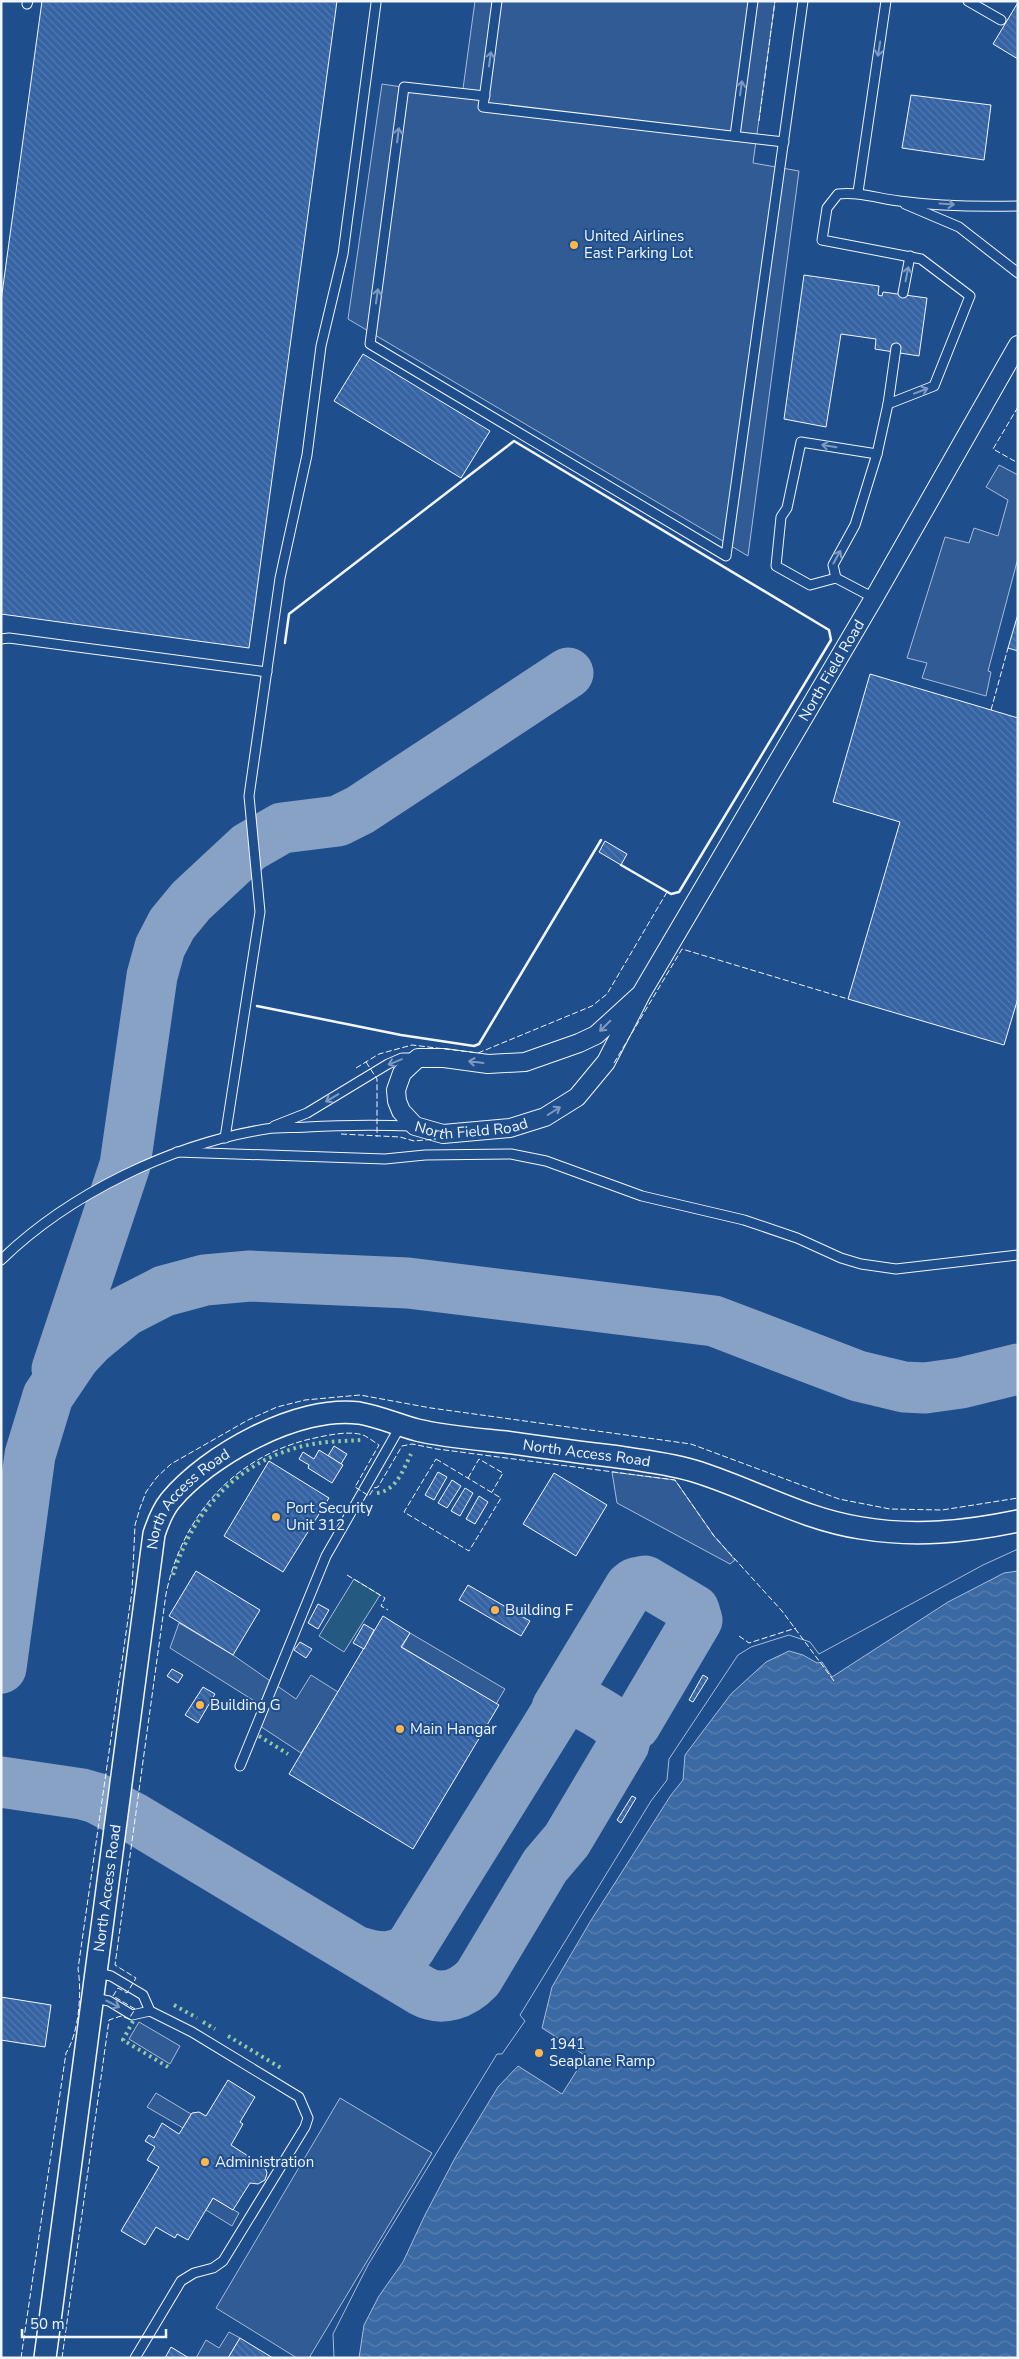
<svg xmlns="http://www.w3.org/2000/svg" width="1019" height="2359" viewBox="0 0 1019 2359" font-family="'Nunito Sans',sans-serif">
<defs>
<pattern id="water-waves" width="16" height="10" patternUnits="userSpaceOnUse" patternTransform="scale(1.25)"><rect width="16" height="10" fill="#3b69a3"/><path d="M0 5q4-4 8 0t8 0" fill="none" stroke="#587fb1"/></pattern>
<pattern id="building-back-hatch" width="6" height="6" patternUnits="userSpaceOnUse" patternTransform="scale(1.25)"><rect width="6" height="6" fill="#3563a3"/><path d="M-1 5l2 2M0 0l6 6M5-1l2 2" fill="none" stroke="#537ab1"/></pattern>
</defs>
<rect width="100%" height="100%" fill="#1f4e8c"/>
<path fill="#245a82" stroke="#a8bbd7" d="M 354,1579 L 380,1595 L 344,1652 L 319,1636 Z"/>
<g fill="#305b95" stroke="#a8bbd7">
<path d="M 475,1 L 775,1 L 753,163 L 799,171 L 748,556 L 348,319 L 382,84 L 462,96 Z"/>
<path d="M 999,465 L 1018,475 L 1018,558 L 988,671 L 991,672 L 986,696 L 922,678 L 927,663 L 907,658 L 945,537 L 969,543 L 974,528 L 998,536 L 1008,500 L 986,487 Z"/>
<path d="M 612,1472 L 675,1480 L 714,1536 L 735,1560 L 730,1564 L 617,1503 Z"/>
<path d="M 179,1623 L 233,1655 L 296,1699 L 311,1675 L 338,1692 L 301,1753 L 257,1724 L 264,1707 L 170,1648 Z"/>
<path d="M 410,1633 L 505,1689 L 496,1704 L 402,1647 Z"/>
<path d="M 139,2022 L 180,2046 L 170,2064 L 129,2039 Z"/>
<path d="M 156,2093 L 191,2114 L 183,2128 L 147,2107 Z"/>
<path d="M 340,2098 L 432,2153 L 309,2358 L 297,2358 L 216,2308 Z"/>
<path d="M 213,2198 L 239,2213 L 232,2226 L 206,2210 Z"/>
<path d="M 229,2332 L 240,2338 L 228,2358 L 196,2358 L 206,2340 L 219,2348 Z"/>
</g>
<path fill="url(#water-waves)" stroke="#a8bbd7" d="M 1018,1552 L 1018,2358 L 336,2358 L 502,2057 L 528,2021 L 740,1657 L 789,1638 L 818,1657 Z"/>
<path fill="#1f4e8c" stroke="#a8bbd7" d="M 1018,1549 L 1018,1571 L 1004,1573 L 948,1602 L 832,1677 L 822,1662 L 817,1663 L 803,1655 L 789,1651 L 766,1662 L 731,1694 L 685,1755 L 683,1780 L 671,1795 L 590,1922 L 552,1987 L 542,2028 L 586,2056 L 562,2094 L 518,2066 L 498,2087 L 455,2158 L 425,2215 L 403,2262 L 379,2296 L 364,2325 L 359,2358 L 334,2358 L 333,2334 L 368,2265 L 497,2054 L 502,2054 L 525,2021 L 520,2015 L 651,1801 L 667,1780 L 669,1759 L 738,1655 L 751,1647 L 789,1635 L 810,1642 L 819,1654 L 983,1565 Z"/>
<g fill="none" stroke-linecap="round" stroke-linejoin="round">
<g stroke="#88a2c6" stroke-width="51">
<path d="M 57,1369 L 125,1165 L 152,976 L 160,947 L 172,924 L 191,901 L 249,847 L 282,828 L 338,821 L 360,810 L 568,673"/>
<path d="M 1,1668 L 30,1455 L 48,1396 L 75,1356 L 90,1340 L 125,1311 L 164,1291 L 205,1280 L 250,1276 L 408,1283 L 714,1321 L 858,1376 L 904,1387 L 925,1388 L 961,1383 L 1018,1369"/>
<path d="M 557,1708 L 630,1587 L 635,1583 L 645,1581 L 694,1610 L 697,1620 L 635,1725 L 630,1728 L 620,1727"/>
<path d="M 1,1782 L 82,1794 L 96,1798 L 134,1818 L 422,1991 C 442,2002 463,1994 478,1978 L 545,1866 L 567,1840 L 624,1744 C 631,1726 591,1709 578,1701 L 570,1700 L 562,1703 L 410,1948 C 394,1960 378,1958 359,1952"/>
</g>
</g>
<g fill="url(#building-back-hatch)" stroke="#f2f6ff">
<path d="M 42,1 L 337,1 L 249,648 L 1,614 L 1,301 Z"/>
<path d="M 1017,4 L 1018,5 L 1018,59 L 993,44 Z"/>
<path d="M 911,95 L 991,105 L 984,160 L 902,148 Z"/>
<path d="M 804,275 L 879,286 L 878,295 L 882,296 L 883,292 L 927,298 L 919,356 L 875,349 L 876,339 L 841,334 L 826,427 L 784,419 Z"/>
<path d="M 363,354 L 490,431 L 461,478 L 334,401 Z"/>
<path d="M 1018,614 L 1018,651 L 1008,648 Z"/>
<path d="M 870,674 L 1018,718 L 1018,998 L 1004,1045 L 848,999 L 900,822 L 833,802 Z"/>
<path d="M 605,841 L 627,854 L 621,865 L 599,852 Z"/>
<path d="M 334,1446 L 347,1454 L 341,1464 L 328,1456 Z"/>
<path d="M 319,1450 L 343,1465 L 332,1483 L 308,1468 L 309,1465 L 299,1459 L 303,1452 L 314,1459 Z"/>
<path d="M 269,1461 L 329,1498 L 283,1572 L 224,1536 Z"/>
<path d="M 438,1472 L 447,1477 L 434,1500 L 425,1495 Z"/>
<path d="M 554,1473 L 607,1505 L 576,1556 L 523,1524 Z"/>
<path d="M 452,1480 L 461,1486 L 447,1508 L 438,1503 Z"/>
<path d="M 465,1488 L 473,1493 L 460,1516 L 451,1511 Z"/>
<path d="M 479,1496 L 488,1502 L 475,1524 L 466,1519 Z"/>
<path d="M 196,1571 L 260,1610 L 233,1655 L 169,1616 Z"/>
<path d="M 468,1585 L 530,1621 L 521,1636 L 459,1600 Z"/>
<path d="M 318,1604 L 329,1610 L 318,1629 L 308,1623 Z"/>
<path d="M 383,1616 L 410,1633 L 401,1647 L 499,1705 L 413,1849 L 289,1774 Z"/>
<path d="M 364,1624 L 374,1630 L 364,1649 L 353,1643 Z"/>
<path d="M 300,1642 L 312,1649 L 306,1658 L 294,1650 Z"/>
<path d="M 172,1669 L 183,1675 L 178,1683 L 167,1676 Z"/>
<path d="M 703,1675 L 708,1678 L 693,1702 L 689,1700 Z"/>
<path d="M 203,1687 L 215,1694 L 198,1723 L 185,1715 Z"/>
<path d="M 632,1796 L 636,1798 L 621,1823 L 617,1820 Z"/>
<path d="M 1,1997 L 51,2005 L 45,2047 L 1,2040 Z"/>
<path d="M 228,2080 L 255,2097 L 240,2122 L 243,2124 L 231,2145 L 265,2167 L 267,2173 L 265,2180 L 258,2184 L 250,2183 L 233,2210 L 213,2198 L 188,2240 L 177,2234 L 175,2238 L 156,2227 L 145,2245 L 121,2231 L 159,2167 L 147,2160 L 155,2147 L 145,2141 L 149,2135 L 154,2138 L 162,2123 L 179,2134 L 192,2113 L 199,2112 L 206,2116 Z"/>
<path d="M 240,2338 L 273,2358 L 228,2358 Z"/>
<path d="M 171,2347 L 189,2358 L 165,2358 Z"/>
</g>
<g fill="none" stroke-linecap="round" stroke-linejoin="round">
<defs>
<g id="service">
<path d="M 497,1 L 483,107 L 784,142"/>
<path d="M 968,1 L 1001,20"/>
<path d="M 27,4 L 28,1"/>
<path d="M 485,96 L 404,87 L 370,344 L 726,556 L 803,1"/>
<path d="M 735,136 L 753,1"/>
<path d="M 858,192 L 886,1"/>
<path d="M 905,204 L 959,227 L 1018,273"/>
<path d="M 903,293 L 910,256"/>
<path d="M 888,404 L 896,348"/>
<path d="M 836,578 L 810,585 L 776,566 L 781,517 L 787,508 L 801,442 L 877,454"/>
<path d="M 874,598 L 836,578 L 833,565 L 855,525 L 877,454 L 888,404 L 934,386 L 970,296 L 921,259 L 822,240 L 827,208 L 838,194 C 861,192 876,198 899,201 C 937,206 979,207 1018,206"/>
<path d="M 1,639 L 9,638 L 267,672"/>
<path d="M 274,1126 L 307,1113 L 388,1064 L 402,1058 L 417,1058"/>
<path d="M 225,1138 L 260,912 L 249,796 L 280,578 L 307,455 L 321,346 L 343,254 L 376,3"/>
<path d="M 177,1152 L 385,1159 L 425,1155 L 511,1154 L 546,1161 L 642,1196 L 744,1220 L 797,1238 L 841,1258 L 861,1264 L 896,1269 L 1018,1255"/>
<path d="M 1,1260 C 69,1194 172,1144 266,1129 C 279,1127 294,1128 307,1127 C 343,1125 378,1125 413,1126"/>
<path d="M 240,1766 L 326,1556 L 401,1425"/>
<path d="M 97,1973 L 111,1976 L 143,1995 L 150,2011 L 192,2032 L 299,2097 L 308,2118 L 305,2127 L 223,2261 L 213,2268 L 194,2273 L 181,2281 L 135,2358"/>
<path d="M 94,1998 L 109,2001 L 132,2015 L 150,2011"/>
</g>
<g id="minor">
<path id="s1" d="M 641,994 L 596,1035 L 579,1043 L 525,1062 L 488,1064 L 444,1058 L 418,1058 L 402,1073 L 396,1090 L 397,1101 L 401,1111 L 415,1126 L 443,1134 L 510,1128 L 545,1117 L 577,1097 L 606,1062 L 641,994 L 874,598 L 1018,345"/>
</g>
<g id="tertiary">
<path id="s2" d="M 45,2358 L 154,1534 C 158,1522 162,1511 170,1501 C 208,1455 298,1405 359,1413 C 378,1416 398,1425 417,1430 C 446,1437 476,1439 505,1442 C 540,1447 576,1452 611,1456 C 639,1460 667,1463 694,1471 C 750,1488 802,1519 861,1528 C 914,1537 965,1532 1018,1521"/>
</g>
</defs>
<use href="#service" stroke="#f2f6ff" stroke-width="11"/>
<use href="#minor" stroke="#f2f6ff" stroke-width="20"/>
<use href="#tertiary" stroke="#f2f6ff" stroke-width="24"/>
<use href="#service" stroke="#1f4e8c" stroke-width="9"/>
<use href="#minor" stroke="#1f4e8c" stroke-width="18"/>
<use href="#tertiary" stroke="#1f4e8c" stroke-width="21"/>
<g stroke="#97c8a6" stroke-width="4" stroke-dasharray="2.5 4" stroke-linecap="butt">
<path d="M 377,1493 C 396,1491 403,1470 411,1454"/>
<path d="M 173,1575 C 195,1505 245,1454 319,1443 C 333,1441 347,1441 361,1440"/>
<path d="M 259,1736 L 288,1754"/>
<path d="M 174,2005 L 197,2018"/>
<path d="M 133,2021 L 123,2040 L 168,2067"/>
<path d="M 203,2022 L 215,2029"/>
<path d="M 228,2036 L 281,2068"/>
</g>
<g stroke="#f2f6ff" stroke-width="1" stroke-dasharray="6 2.5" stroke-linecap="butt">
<path d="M 759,121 L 775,1"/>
<path d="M 1018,407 L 993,449 L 1018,463"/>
<path d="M 991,710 L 1008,648"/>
<path d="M 366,1062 L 377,1079 L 377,1137"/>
<path d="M 614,1063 L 682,949 L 848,999"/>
<path d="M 356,1068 L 379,1054 L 412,1045 L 478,1053 L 592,1006 L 607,994 L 667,892"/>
<path d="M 341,1134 L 400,1137 L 414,1141 L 436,1139"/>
<path d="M 436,1459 L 501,1498 L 469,1551 L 404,1512 Z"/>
<path d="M 468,1478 L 479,1459 L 503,1473 L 492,1492"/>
<path d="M 347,1575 L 385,1598 L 381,1606 L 388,1610"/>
<path d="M 739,1636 L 749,1643 L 796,1628"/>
<path d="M 310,2356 L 310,2358"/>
<path d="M 21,2358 L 66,2053 C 79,2033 82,1992 78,1969 L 132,1591 L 135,1525 L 140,1508 L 146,1492 L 157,1477 L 171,1464 L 248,1420 L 277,1407 L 305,1400 L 360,1395 L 431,1408 L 691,1444 L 839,1499 L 890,1509 L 942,1510 L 1018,1498"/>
<path d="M 62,2358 L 109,2020 L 121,2016 L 129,2019 L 135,2009 L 113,1996 L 118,1988 L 127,1993 L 136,1978 L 115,1965 L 166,1594 C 182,1517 232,1458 310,1439 C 324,1436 348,1430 363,1435 C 368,1437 374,1442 379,1445 L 355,1487 L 369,1496 L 374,1488 L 378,1487 L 402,1446 L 412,1444 L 437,1449 L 675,1480 L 714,1536 L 782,1611 L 834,1681"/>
</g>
<g stroke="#f2f6ff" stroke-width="2.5">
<path d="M 285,643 L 289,614 L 514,441 L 829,630 L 831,640 L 679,892 L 671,894 L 621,865"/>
<path d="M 257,1006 L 401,1035 L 474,1046 L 479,1044 L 601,840"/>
</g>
</g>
<defs><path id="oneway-shaft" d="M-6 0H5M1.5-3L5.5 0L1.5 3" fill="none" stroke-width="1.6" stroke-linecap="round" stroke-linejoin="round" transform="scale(1.25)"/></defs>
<g stroke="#7e9ac0">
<use href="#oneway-shaft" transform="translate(879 49) rotate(99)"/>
<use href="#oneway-shaft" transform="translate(490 59) rotate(-82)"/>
<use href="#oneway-shaft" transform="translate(741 88) rotate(-82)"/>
<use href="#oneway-shaft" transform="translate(398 135) rotate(-83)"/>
<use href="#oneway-shaft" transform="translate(947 204) rotate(4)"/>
<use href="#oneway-shaft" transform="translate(907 274) rotate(-79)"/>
<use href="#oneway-shaft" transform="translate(377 296) rotate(-82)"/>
<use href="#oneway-shaft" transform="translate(921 391) rotate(-21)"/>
<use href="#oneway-shaft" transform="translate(829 446) rotate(-171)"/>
<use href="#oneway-shaft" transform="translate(837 557) rotate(-61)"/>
<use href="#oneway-shaft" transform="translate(605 1026) rotate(135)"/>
<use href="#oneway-shaft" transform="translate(395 1062) rotate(158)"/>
<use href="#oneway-shaft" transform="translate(476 1062) rotate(-173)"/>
<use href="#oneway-shaft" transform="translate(332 1098) rotate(149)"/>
<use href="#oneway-shaft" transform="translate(554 1111) rotate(-32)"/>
<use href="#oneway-shaft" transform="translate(113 2004) rotate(27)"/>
</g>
<g fill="#ffb74d" stroke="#1f4e8c" stroke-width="2">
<circle cx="574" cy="245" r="5"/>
<circle cx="276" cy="1517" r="5"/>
<circle cx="495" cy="1610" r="5"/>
<circle cx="200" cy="1705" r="5"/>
<circle cx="400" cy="1729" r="5"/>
<circle cx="539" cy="2053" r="5"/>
<circle cx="205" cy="2162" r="5"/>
</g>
<g text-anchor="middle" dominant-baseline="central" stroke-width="4" stroke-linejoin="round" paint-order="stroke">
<g font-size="15" fill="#f2f6ff" stroke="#1f4e8c" text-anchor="start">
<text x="584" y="236">United Airlines<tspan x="584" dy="17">East Parking Lot</tspan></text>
<text x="286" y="1508">Port Security<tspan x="286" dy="17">Unit 312</tspan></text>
<text x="505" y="1610">Building F</text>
<text x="210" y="1705">Building G</text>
<text x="410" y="1729">Main Hangar</text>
<text x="549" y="2044">1941<tspan x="549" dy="17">Seaplane Ramp</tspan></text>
<text x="215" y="2162">Administration</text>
</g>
<g font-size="15" fill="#f2f6ff" stroke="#1f4e8c">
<text stroke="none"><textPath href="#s1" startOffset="995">North Field Road</textPath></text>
<text stroke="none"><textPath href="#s1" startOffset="384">North Field Road</textPath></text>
<text stroke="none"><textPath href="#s2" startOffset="1315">North Access Road</textPath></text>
<text stroke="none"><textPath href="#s2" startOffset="880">North Access Road</textPath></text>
<text stroke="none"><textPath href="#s2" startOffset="474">North Access Road</textPath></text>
</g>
</g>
<rect width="1019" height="2359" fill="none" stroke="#f2f6ff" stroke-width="5"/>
<path d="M22 2329v8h144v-8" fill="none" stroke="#f2f6ff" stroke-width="2.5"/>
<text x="30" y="2329" font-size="15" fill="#f2f6ff" stroke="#1f4e8c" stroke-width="4" paint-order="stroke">50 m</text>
</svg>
